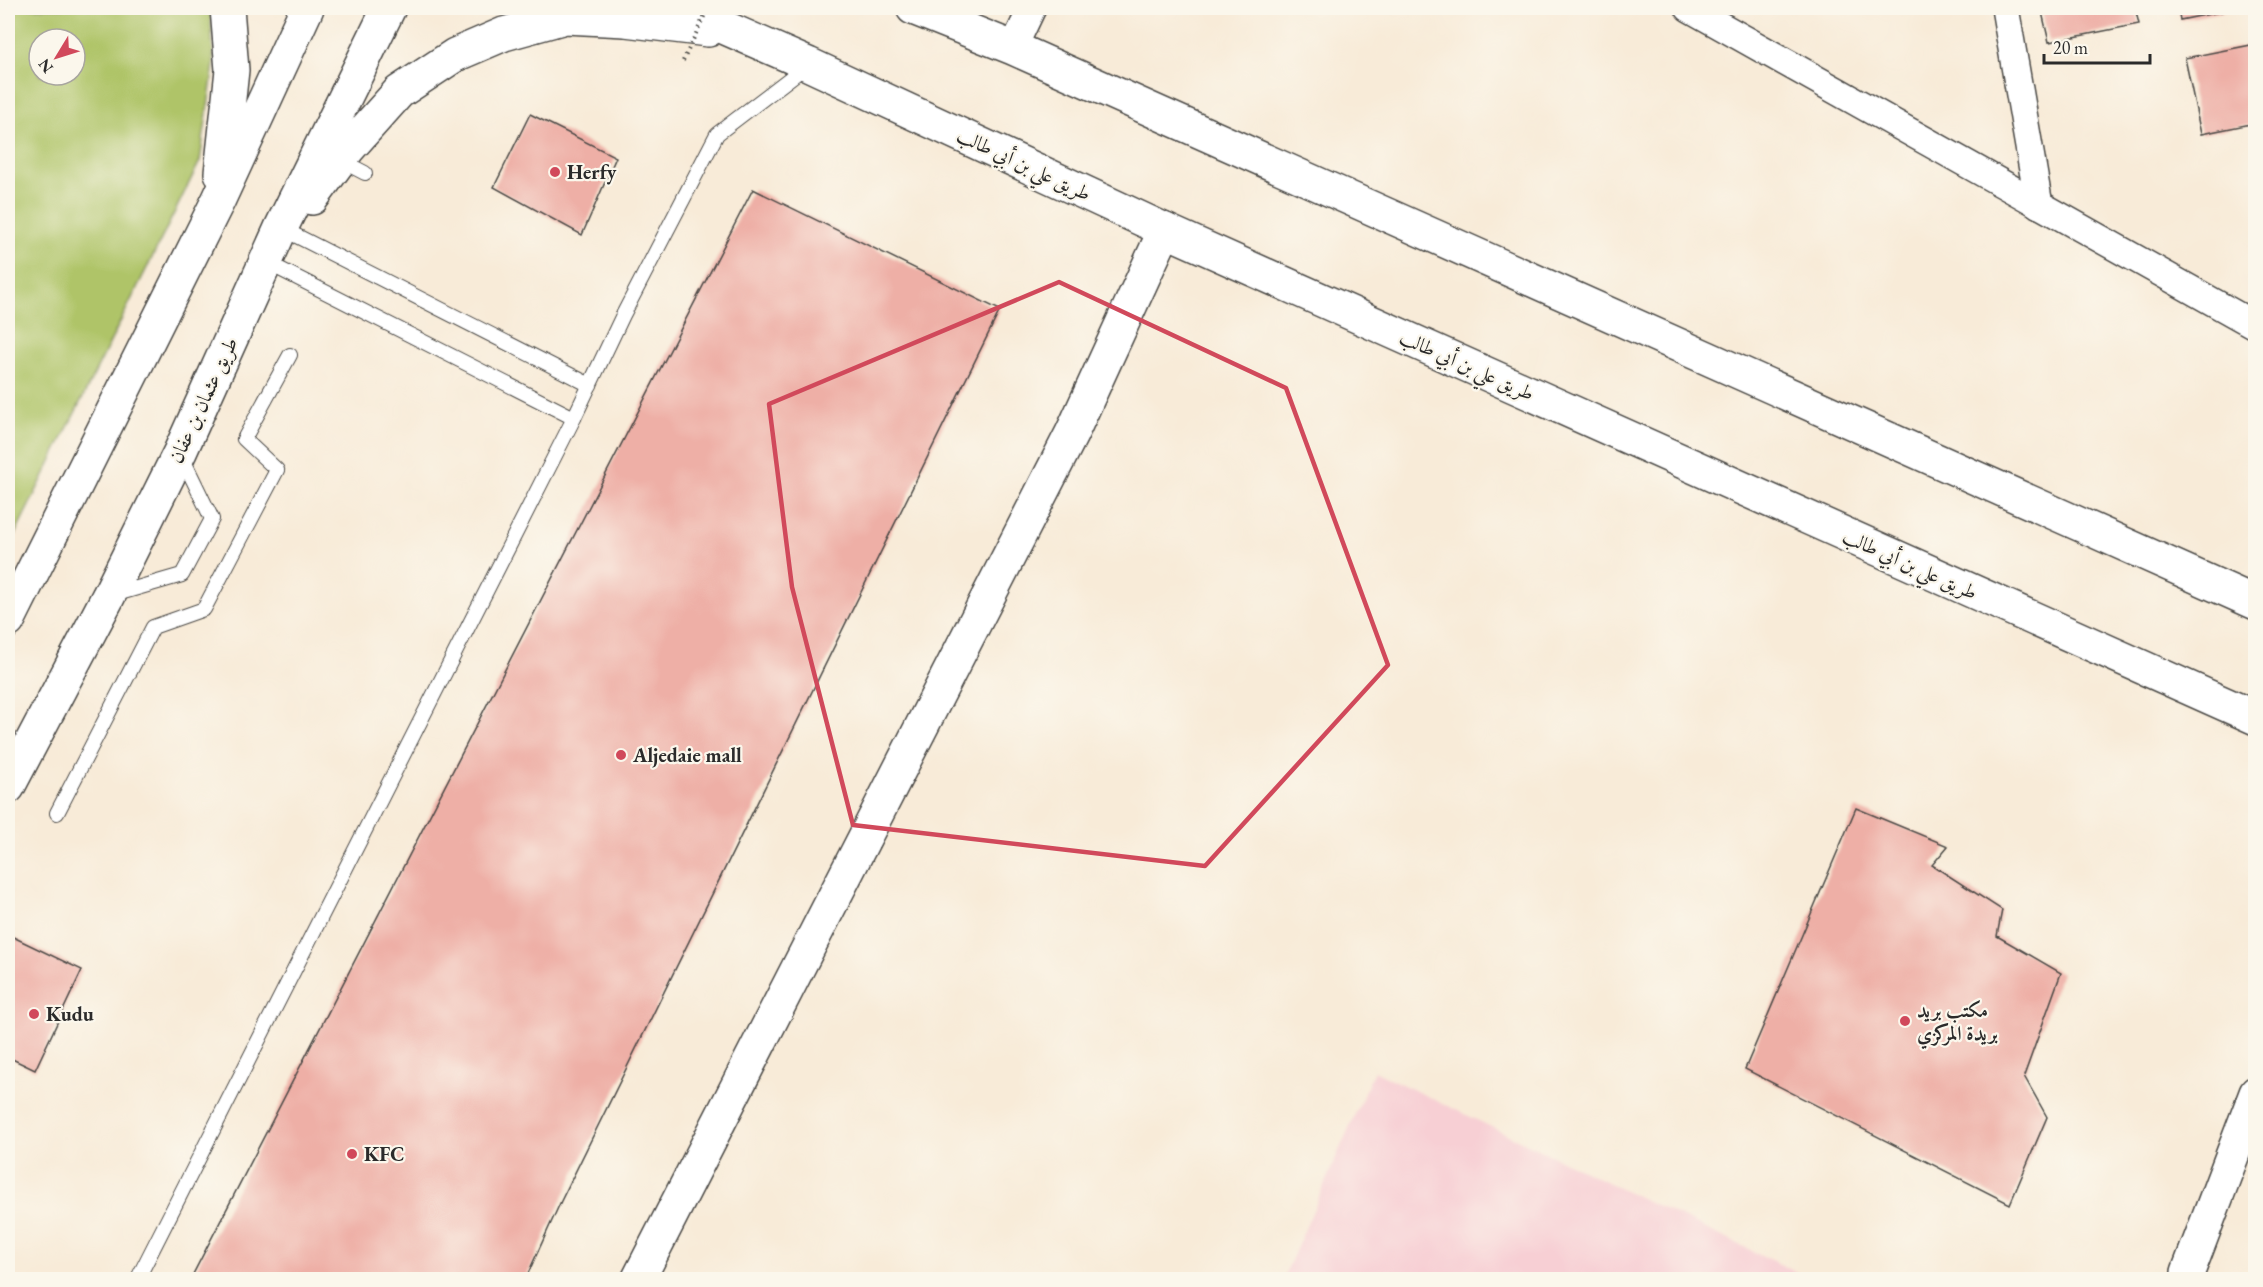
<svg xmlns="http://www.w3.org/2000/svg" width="2263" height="1287" viewBox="0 0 2263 1287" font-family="'EB Garamond',Amiri,serif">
<rect width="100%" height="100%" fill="#fbf7ec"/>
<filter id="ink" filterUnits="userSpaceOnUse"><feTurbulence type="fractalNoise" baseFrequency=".0167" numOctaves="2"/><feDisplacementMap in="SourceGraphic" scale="12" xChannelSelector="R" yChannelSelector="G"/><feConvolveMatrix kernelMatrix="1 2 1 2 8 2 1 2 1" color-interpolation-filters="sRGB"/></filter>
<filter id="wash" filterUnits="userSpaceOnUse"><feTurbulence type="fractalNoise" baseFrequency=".008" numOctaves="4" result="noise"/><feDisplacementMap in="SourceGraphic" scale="24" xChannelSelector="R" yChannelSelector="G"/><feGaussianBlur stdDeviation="1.35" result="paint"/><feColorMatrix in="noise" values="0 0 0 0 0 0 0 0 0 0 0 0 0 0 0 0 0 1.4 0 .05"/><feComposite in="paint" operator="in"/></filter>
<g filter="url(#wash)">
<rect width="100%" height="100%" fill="#f8ebd8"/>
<path fill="#f7cfd4" d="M 1374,1071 L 1811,1279 L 1283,1279 Z"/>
<path fill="#afc468" stroke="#6d784a" stroke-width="1.5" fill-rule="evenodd" d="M 8,8 L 210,8 L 214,65 L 200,161 L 8,548 ZM 39,39 L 75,39 L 75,75 L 39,75 Z"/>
<g id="blocks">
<g fill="#eeafa6">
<path d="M 2041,8 L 2135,8 L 2139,24 L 2049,42 Z"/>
<path d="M 2178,8 L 2235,8 L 2235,9 L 2180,20 Z"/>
<path d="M 2256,44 L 2256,123 L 2201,134 L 2185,58 Z"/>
<path d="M 530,114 L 616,157 L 582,235 L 494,187 Z"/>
<path d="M 753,189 L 1000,310 L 561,1201 L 525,1280 L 190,1280 Z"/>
<path d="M 1856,808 L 1948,846 L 1932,865 L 2002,910 L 1997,936 L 2061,973 L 2024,1076 L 2047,1117 L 2010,1204 L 1745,1069 Z"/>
<path d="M 11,936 L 82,970 L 35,1070 L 8,1057 L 8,943 Z"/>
</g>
</g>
</g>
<g filter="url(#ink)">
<use href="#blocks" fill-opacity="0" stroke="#4a4845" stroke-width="1.5"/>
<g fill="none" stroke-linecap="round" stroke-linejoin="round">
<defs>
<g id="lane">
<path d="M 340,160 L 365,173"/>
<path d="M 281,228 L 590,385"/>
<path d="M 266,262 L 574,418"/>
<path d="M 113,595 L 182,575 L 212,519 L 181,455"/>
<path d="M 57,813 L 153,627 L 204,609 L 277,470 L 244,439 L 290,355"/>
<path d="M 137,1280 L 574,418 L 623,315 L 717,134 L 806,66"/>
</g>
<g id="street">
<path d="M 1689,8 L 2256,326"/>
<path d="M 2005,8 L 2039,205"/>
<path d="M 1013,48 L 1032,8"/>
</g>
<g id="secondary">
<path d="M 680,8 L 808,64 L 1165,230 L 2256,718"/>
<path d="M 913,8 L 1013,48 L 2256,603"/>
<path d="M 221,173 L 232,70 L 227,8"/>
<path d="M 312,198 L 348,149 L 399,92 L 455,55 L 504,34 L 565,17 L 625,20 L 708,30"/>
<path d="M 8,621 L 219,199 L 307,8"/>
<path d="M 8,787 L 108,597 L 180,452 L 281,228 L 389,8"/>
<path d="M 638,1280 L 1072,433 L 1165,230"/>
<path d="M 2188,1280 L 2188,1272 L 2256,1093"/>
</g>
</defs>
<use href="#lane" stroke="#4a4845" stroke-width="16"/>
<use href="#street" stroke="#4a4845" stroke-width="30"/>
<use href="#secondary" stroke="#4a4845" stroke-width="36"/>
<use href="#lane" stroke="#fff" stroke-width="14"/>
<use href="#street" stroke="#fff" stroke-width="27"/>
<use href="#secondary" stroke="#fff" stroke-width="33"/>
<path stroke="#4a4845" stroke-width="4" stroke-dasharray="1.5 4.5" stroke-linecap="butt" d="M 683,61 L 708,8"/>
</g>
</g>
<path fill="none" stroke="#d1495b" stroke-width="4.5" stroke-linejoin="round" d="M 1059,282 L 1286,388 L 1388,665 L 1205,866 L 853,825 L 792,587 L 769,404 Z"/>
<g fill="#d1495b" stroke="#fbf7ec" stroke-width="2">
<circle cx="555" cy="172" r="6"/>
<circle cx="621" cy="755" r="6"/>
<circle cx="34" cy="1014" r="6"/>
<circle cx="1905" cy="1021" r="6"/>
<circle cx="352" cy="1154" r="6"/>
</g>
<g text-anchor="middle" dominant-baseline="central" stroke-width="4.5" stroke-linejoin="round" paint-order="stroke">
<g font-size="20" fill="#2b2b2b" stroke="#fbf7ec">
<text transform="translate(1024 164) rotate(25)">طريق علي بن أبي طالب</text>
<text transform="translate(1467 365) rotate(24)">طريق علي بن أبي طالب</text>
<text transform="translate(203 400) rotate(-65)">طريق عثمان بن عفان</text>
<text transform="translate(1910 564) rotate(24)">طريق علي بن أبي طالب</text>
</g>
<g font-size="20" font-weight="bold" fill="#2b2b2b" stroke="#fbf7ec" text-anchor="start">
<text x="567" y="172">Herfy</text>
<text x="633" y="755">Aljedaie mall</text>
<text x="1917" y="1010">مكتب بريد<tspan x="1917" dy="23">بريدة المركزي</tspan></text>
<text x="46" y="1014">Kudu</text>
<text x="364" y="1154">KFC</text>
</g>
</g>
<rect width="2263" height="1287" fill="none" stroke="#fbf7ec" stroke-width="30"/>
<g transform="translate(57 57) rotate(232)"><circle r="28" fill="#fbf7ec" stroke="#a8a59f" stroke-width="1.5"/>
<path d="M0-4.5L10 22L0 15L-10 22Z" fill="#d1495b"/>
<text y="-9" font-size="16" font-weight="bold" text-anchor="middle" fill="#2b2b2b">N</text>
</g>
<path d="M2044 54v9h106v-9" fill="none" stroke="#2b2b2b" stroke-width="3"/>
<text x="2053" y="54" font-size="18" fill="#2b2b2b" stroke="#fbf7ec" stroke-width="4.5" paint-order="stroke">20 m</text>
</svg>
